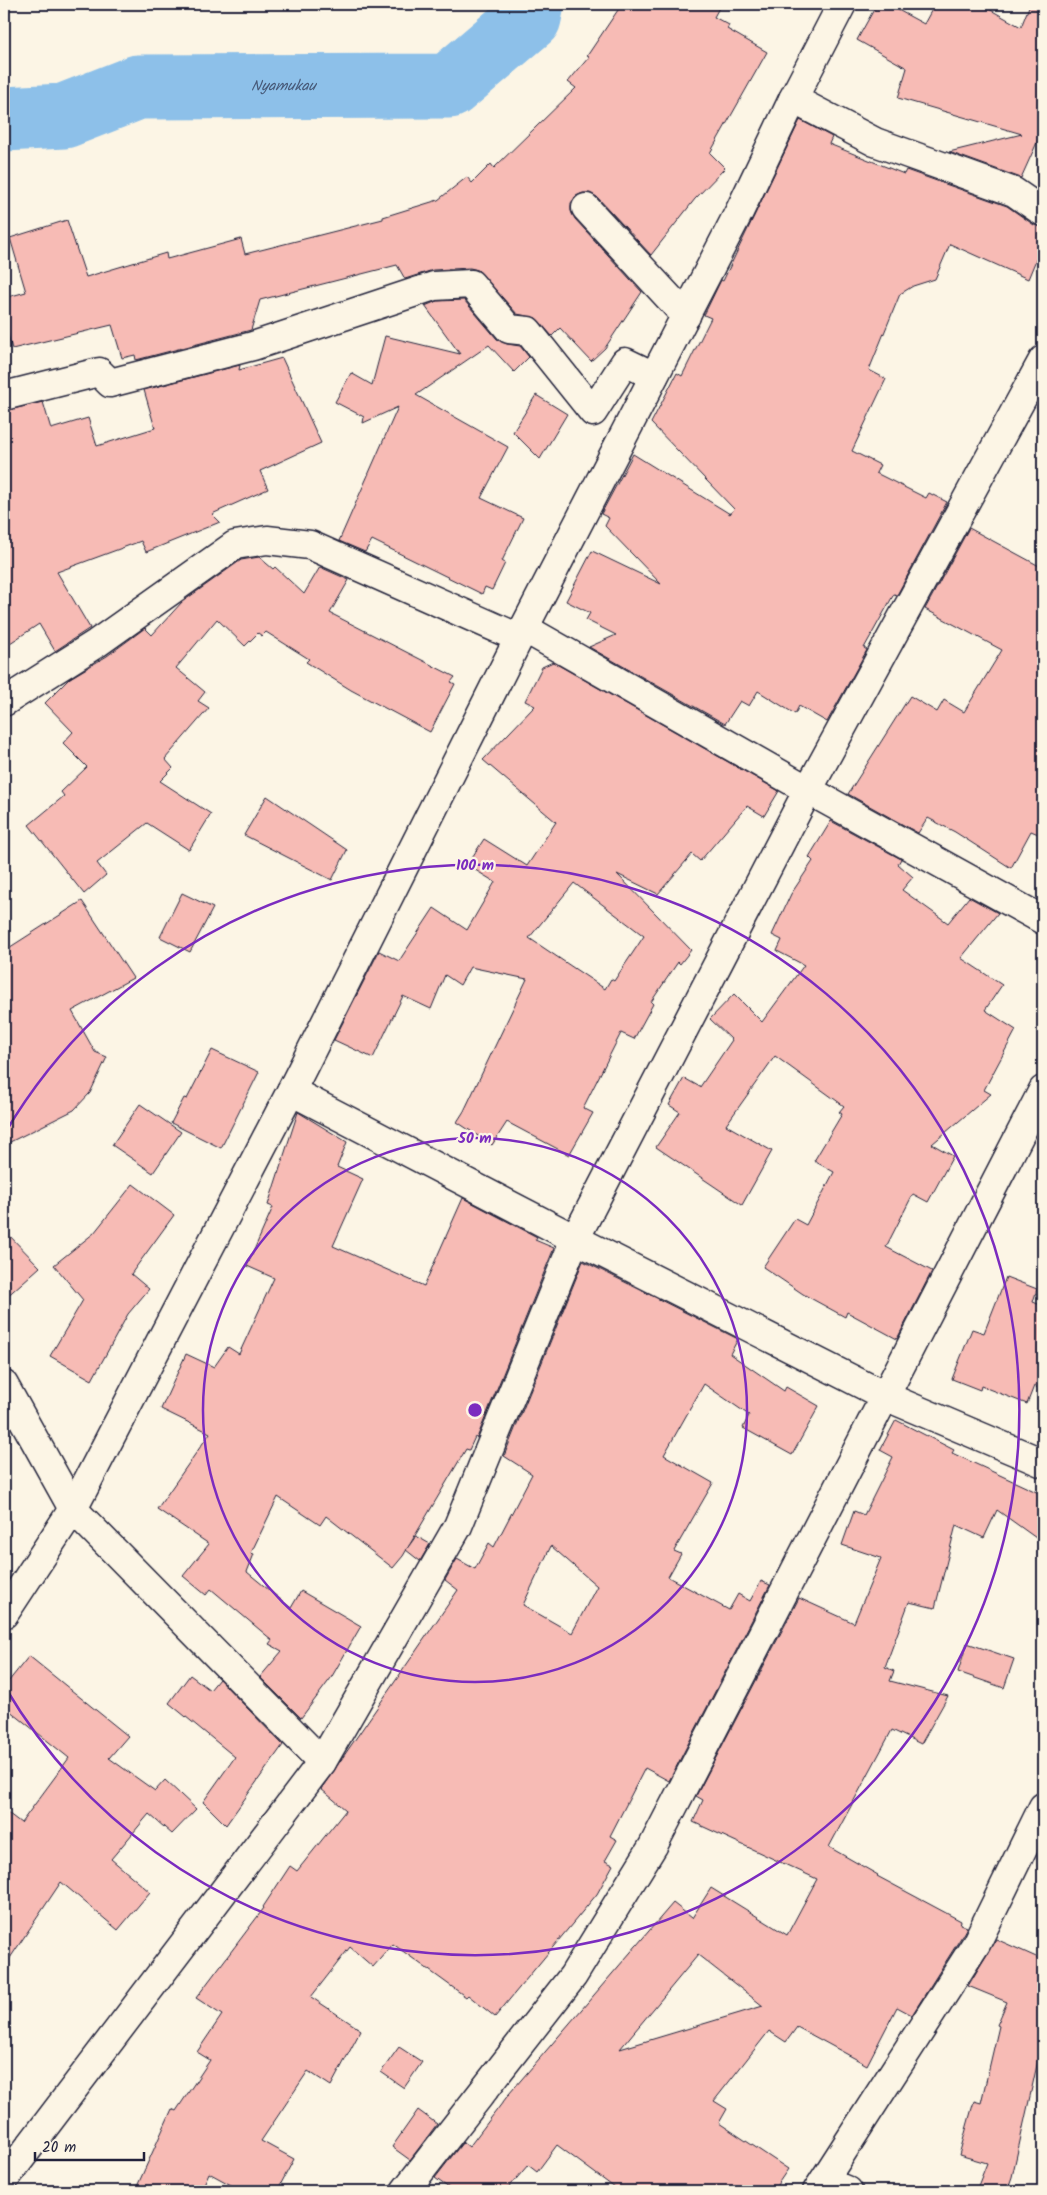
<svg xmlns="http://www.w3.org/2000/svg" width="1047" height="2195" viewBox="0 0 1047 2195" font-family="Kalam,sans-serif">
<rect width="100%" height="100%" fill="#fcf5e5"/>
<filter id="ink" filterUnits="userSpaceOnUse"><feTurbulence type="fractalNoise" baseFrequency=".02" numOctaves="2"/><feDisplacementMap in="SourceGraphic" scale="10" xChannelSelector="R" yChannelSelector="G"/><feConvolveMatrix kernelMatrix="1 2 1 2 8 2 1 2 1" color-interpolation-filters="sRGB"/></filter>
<g filter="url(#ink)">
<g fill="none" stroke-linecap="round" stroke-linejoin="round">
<path stroke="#8dc0e9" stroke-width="65" id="s1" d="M 4,119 L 64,116 L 138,87 L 449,86 L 529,18 L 532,4"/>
</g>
<g fill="#f7bbb5" stroke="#22223b" fill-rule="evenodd">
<path d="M 622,4 L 721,4 L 714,17 L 729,25 L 727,29 L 767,52 L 710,153 L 725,168 L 695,199 L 651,255 L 597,197 L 590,193 L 583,193 L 576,196 L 571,203 L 571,211 L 575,219 L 642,292 L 605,348 L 591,361 L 560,328 L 552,336 L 536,318 L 517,314 L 478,270 L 470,268 L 433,270 L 405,279 L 397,265 L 260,300 L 251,330 L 136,360 L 135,355 L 122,358 L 112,325 L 12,349 L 4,320 L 4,298 L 26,292 L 10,238 L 67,220 L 86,277 L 166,253 L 167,259 L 241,239 L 245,254 L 383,219 L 383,217 L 438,200 L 467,177 L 472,183 L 491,164 L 494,168 L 576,88 L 568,82 L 589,57 L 587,56 Z"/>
<path d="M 877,4 L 887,4 L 924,24 L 935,4 L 980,4 L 1021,27 L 1030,4 L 1043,4 L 1043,140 L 1039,138 L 1021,178 L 949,152 L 1022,134 L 898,98 L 907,68 L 857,40 Z"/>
<path d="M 800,120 L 832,137 L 829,144 L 904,174 L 906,170 L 1007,206 L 1034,225 L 1043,227 L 1043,243 L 1028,279 L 950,244 L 935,279 L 913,286 L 900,294 L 869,370 L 886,379 L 852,451 L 880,465 L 876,473 L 926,498 L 929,493 L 947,502 L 897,595 L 894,594 L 864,648 L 867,650 L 827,722 L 799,706 L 795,714 L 758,691 L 749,706 L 740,701 L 725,724 L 589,647 L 616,635 L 586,620 L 590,613 L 566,601 L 592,551 L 661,584 L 605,526 L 609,518 L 601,514 L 633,454 L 730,514 L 734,509 L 651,423 L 677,373 L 682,376 L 711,318 L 704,315 L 721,280 L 723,281 Z"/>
<path d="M 464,300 L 497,339 L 507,344 L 520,346 L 529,357 L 514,372 L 489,345 L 416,395 L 508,447 L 481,498 L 523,518 L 502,561 L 505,563 L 492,590 L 485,587 L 482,594 L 372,540 L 365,552 L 339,541 L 398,407 L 363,423 L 364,417 L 335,402 L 351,373 L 372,385 L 385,336 L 460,354 L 425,306 L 437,301 Z"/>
<path d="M 282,358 L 321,443 L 260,471 L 268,489 L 212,514 L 220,522 L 146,552 L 141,541 L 57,572 L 90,628 L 55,651 L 39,624 L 4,647 L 4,411 L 43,402 L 51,429 L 88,418 L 97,446 L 155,428 L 144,390 L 240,365 L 239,370 Z"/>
<path d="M 536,395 L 567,414 L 540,459 L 513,432 Z"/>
<path d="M 969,528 L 1043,568 L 1043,836 L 1031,831 L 1011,868 L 955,832 L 928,818 L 918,833 L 848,794 L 910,696 L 937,712 L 944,700 L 964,712 L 1002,650 L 925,609 Z"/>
<path d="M 259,557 L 273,569 L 275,567 L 304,594 L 320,567 L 349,580 L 330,613 L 455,677 L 451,682 L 455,684 L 430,732 L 351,690 L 306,662 L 309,659 L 266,632 L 262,636 L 258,633 L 245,646 L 217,619 L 176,668 L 205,692 L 198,701 L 209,708 L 165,759 L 173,768 L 160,781 L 211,814 L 189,850 L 147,823 L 97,863 L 106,875 L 84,894 L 29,825 L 64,796 L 61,792 L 87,767 L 63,743 L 73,732 L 45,703 L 70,678 L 107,656 L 145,628 L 152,635 L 182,602 L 241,560 Z"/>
<path d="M 553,662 L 779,791 L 764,816 L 747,806 L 700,861 L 692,854 L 658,894 L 617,874 L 691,950 L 680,964 L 678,962 L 651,1002 L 653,1004 L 634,1039 L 621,1033 L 583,1108 L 593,1113 L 569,1155 L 507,1122 L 492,1145 L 457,1122 L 464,1111 L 527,979 L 470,967 L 460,985 L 445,975 L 431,1009 L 403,996 L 373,1058 L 334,1040 L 379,951 L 399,961 L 434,908 L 467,930 L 495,882 L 467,865 L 484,839 L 527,866 L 556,822 L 483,760 L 535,706 L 525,701 L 542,667 ZM 574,883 L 644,936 L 614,981 L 611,979 L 605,989 L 529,938 Z"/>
<path d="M 267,796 L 347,850 L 332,880 L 244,835 Z"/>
<path d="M 831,821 L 901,859 L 898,864 L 913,877 L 902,890 L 948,923 L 969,897 L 998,913 L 961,958 L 1002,985 L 985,1010 L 1016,1030 L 984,1090 L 991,1094 L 932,1144 L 953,1156 L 928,1202 L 913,1194 L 886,1247 L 932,1271 L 897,1339 L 847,1312 L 845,1317 L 803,1294 L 763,1267 L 795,1219 L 806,1225 L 834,1172 L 814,1161 L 842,1114 L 839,1112 L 844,1106 L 775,1056 L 726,1125 L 772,1151 L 742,1205 L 656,1147 L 680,1112 L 669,1105 L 684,1078 L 700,1087 L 732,1040 L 710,1019 L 734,994 L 762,1022 L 804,965 L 777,951 L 782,940 L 772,935 L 791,894 L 813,861 L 809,857 Z"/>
<path d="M 182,893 L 213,908 L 190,952 L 160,937 Z"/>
<path d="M 82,901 L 133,978 L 72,1011 L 95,1052 L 107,1057 L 90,1093 L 74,1110 L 4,1145 L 4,951 Z"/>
<path d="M 212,1050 L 259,1072 L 221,1148 L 171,1123 L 184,1098 L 187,1099 Z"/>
<path d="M 140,1104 L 181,1132 L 153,1173 L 112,1145 Z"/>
<path d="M 298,1112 L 347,1142 L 337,1167 L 363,1179 L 333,1246 L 424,1286 L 463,1198 L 537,1237 L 535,1240 L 554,1248 L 477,1438 L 475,1437 L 469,1450 L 466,1449 L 403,1556 L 393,1568 L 326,1516 L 320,1525 L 278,1497 L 251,1553 L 254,1554 L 247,1572 L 291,1608 L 301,1591 L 361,1626 L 331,1678 L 301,1718 L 260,1677 L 282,1651 L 269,1644 L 272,1640 L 211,1589 L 206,1595 L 183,1576 L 209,1544 L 157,1509 L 210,1433 L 161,1409 L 186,1354 L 214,1367 L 228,1347 L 239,1354 L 274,1278 L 247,1266 L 273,1207 L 268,1205 Z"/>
<path d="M 133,1184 L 174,1215 L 131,1274 L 149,1289 L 128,1314 L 92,1380 L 50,1356 L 83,1300 L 54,1265 L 94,1233 Z"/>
<path d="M 4,1230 L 40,1267 L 4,1299 Z"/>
<path d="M 583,1261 L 738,1339 L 730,1354 L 784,1391 L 786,1387 L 819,1406 L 792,1455 L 743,1428 L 749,1415 L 704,1384 L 664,1455 L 713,1483 L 674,1551 L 681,1554 L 668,1577 L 729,1610 L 738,1594 L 750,1601 L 761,1581 L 770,1585 L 669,1781 L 645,1768 L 610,1836 L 617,1840 L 605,1861 L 613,1865 L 597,1894 L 495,2017 L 468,1995 L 466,1997 L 393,1944 L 373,1967 L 350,1947 L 311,1997 L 361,2030 L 331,2086 L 308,2071 L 261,2141 L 294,2159 L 277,2191 L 242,2191 L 209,2173 L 201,2191 L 135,2191 L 172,2109 L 176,2111 L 210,2060 L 197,2052 L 222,2015 L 196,1998 L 264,1908 L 263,1907 L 290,1866 L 297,1871 L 346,1810 L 321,1789 L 458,1590 L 445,1580 L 457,1559 L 475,1569 L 489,1543 L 494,1547 L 532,1474 L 504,1456 ZM 551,1546 L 597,1586 L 572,1633 L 523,1605 Z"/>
<path d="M 1006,1277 L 1037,1289 L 1033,1302 L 1043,1306 L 1043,1390 L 1034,1386 L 1027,1404 L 981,1386 L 980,1390 L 952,1379 L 972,1329 L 984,1333 Z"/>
<path d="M 896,1420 L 954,1450 L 952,1453 L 1043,1495 L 1043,1543 L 997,1510 L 984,1538 L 956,1525 L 935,1608 L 909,1602 L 885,1667 L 894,1671 L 890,1681 L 948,1696 L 921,1744 L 892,1730 L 829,1847 L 878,1875 L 877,1876 L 961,1921 L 960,1924 L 967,1927 L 962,1936 L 912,2015 L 897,2007 L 867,2065 L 797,2027 L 786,2042 L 769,2031 L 714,2101 L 727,2109 L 719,2123 L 788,2169 L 773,2191 L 619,2191 L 557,2145 L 537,2172 L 528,2165 L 506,2191 L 453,2191 L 435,2178 L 463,2142 L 469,2147 L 509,2094 L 673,1903 L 692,1918 L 711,1888 L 787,1935 L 817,1879 L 693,1822 L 703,1800 L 696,1796 L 799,1598 L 854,1623 L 881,1558 L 842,1545 L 854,1511 L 864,1515 L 893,1457 L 880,1450 ZM 698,1955 L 763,2006 L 620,2049 Z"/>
<path d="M 416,1536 L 430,1544 L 420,1561 L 406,1550 Z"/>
<path d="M 967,1643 L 1014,1659 L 1004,1688 L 958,1672 Z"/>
<path d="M 29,1656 L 128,1736 L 109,1758 L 155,1791 L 165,1780 L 196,1809 L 172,1834 L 149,1814 L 111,1859 L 150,1892 L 118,1930 L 61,1882 L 4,1967 L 4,1810 L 21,1823 L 69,1758 L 4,1706 L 4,1687 Z"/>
<path d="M 190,1675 L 210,1690 L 219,1679 L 283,1745 L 226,1825 L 203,1802 L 235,1757 L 169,1703 Z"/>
<path d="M 996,1939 L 1043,1960 L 1043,2038 L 1012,2177 L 1007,2191 L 976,2191 L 987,2163 L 959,2155 L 974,2101 L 981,2103 L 999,2026 L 997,2025 L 1007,2002 L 968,1986 Z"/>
<path d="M 399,2047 L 422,2062 L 404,2088 L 381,2072 Z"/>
<path d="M 418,2110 L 437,2124 L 410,2160 L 392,2147 Z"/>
</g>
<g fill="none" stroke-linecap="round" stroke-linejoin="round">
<defs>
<g id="minor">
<path d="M 793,99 L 875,142 L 1014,192 L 1043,212"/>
<path d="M 586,208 L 686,316"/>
<path d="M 4,396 L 99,372 L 110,383 L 253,346 L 434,286 L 471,284 L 509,329 L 528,331 L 593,412 L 625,362 L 654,376"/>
<path d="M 524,628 L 808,790 L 1043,920"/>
<path d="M 4,702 L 97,643 L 235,545 L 267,540 L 310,545 L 519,638"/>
<path d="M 291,1091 L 575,1239 L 887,1397 L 1043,1463"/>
<path d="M 4,1385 L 73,1509 L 322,1762"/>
<path d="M 4,1614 L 73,1509 L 291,1091 L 519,638 L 740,210 L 793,99 L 842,4"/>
<path d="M 4,2180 L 322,1762 L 458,1526 L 575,1239 L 808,790 L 1043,360"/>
<path d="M 824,2181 L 848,2191"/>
<path d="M 405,2191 L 573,1976 L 653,1846 L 1043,1090"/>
<path d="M 817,2191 L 976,1944 L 1043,1807"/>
</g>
</defs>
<use href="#minor" stroke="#22223b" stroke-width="31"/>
<use href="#minor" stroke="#fcf5e5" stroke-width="28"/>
</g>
</g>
<g fill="none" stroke="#7b2cbf" stroke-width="2.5">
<circle cx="475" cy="1410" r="272"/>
<path d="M5 1133A545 545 0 1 1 5 1687"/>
</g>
<g text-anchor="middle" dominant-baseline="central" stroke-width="4.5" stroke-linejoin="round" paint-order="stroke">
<g font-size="15" font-style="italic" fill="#475978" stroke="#fcf5e5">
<text stroke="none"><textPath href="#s1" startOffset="285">Nyamukau</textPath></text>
</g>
</g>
<circle cx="475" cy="1410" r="8" fill="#7b2cbf" stroke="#fcf5e5" stroke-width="2.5"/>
<g font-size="15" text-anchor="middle" font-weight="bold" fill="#7b2cbf" stroke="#fcf5e5" stroke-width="4.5" stroke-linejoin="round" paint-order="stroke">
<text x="475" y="870">100 m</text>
<text x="475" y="1143">50 m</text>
</g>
<rect width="1047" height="2195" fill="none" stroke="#fcf5e5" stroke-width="20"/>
<rect x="10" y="10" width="1027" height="2175" fill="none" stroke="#22223b" stroke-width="2" filter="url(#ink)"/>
<path d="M35 2152v8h109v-8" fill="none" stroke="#22223b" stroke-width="2.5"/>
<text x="42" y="2152" font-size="15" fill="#22223b" stroke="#fcf5e5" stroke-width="4" paint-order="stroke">20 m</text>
</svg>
